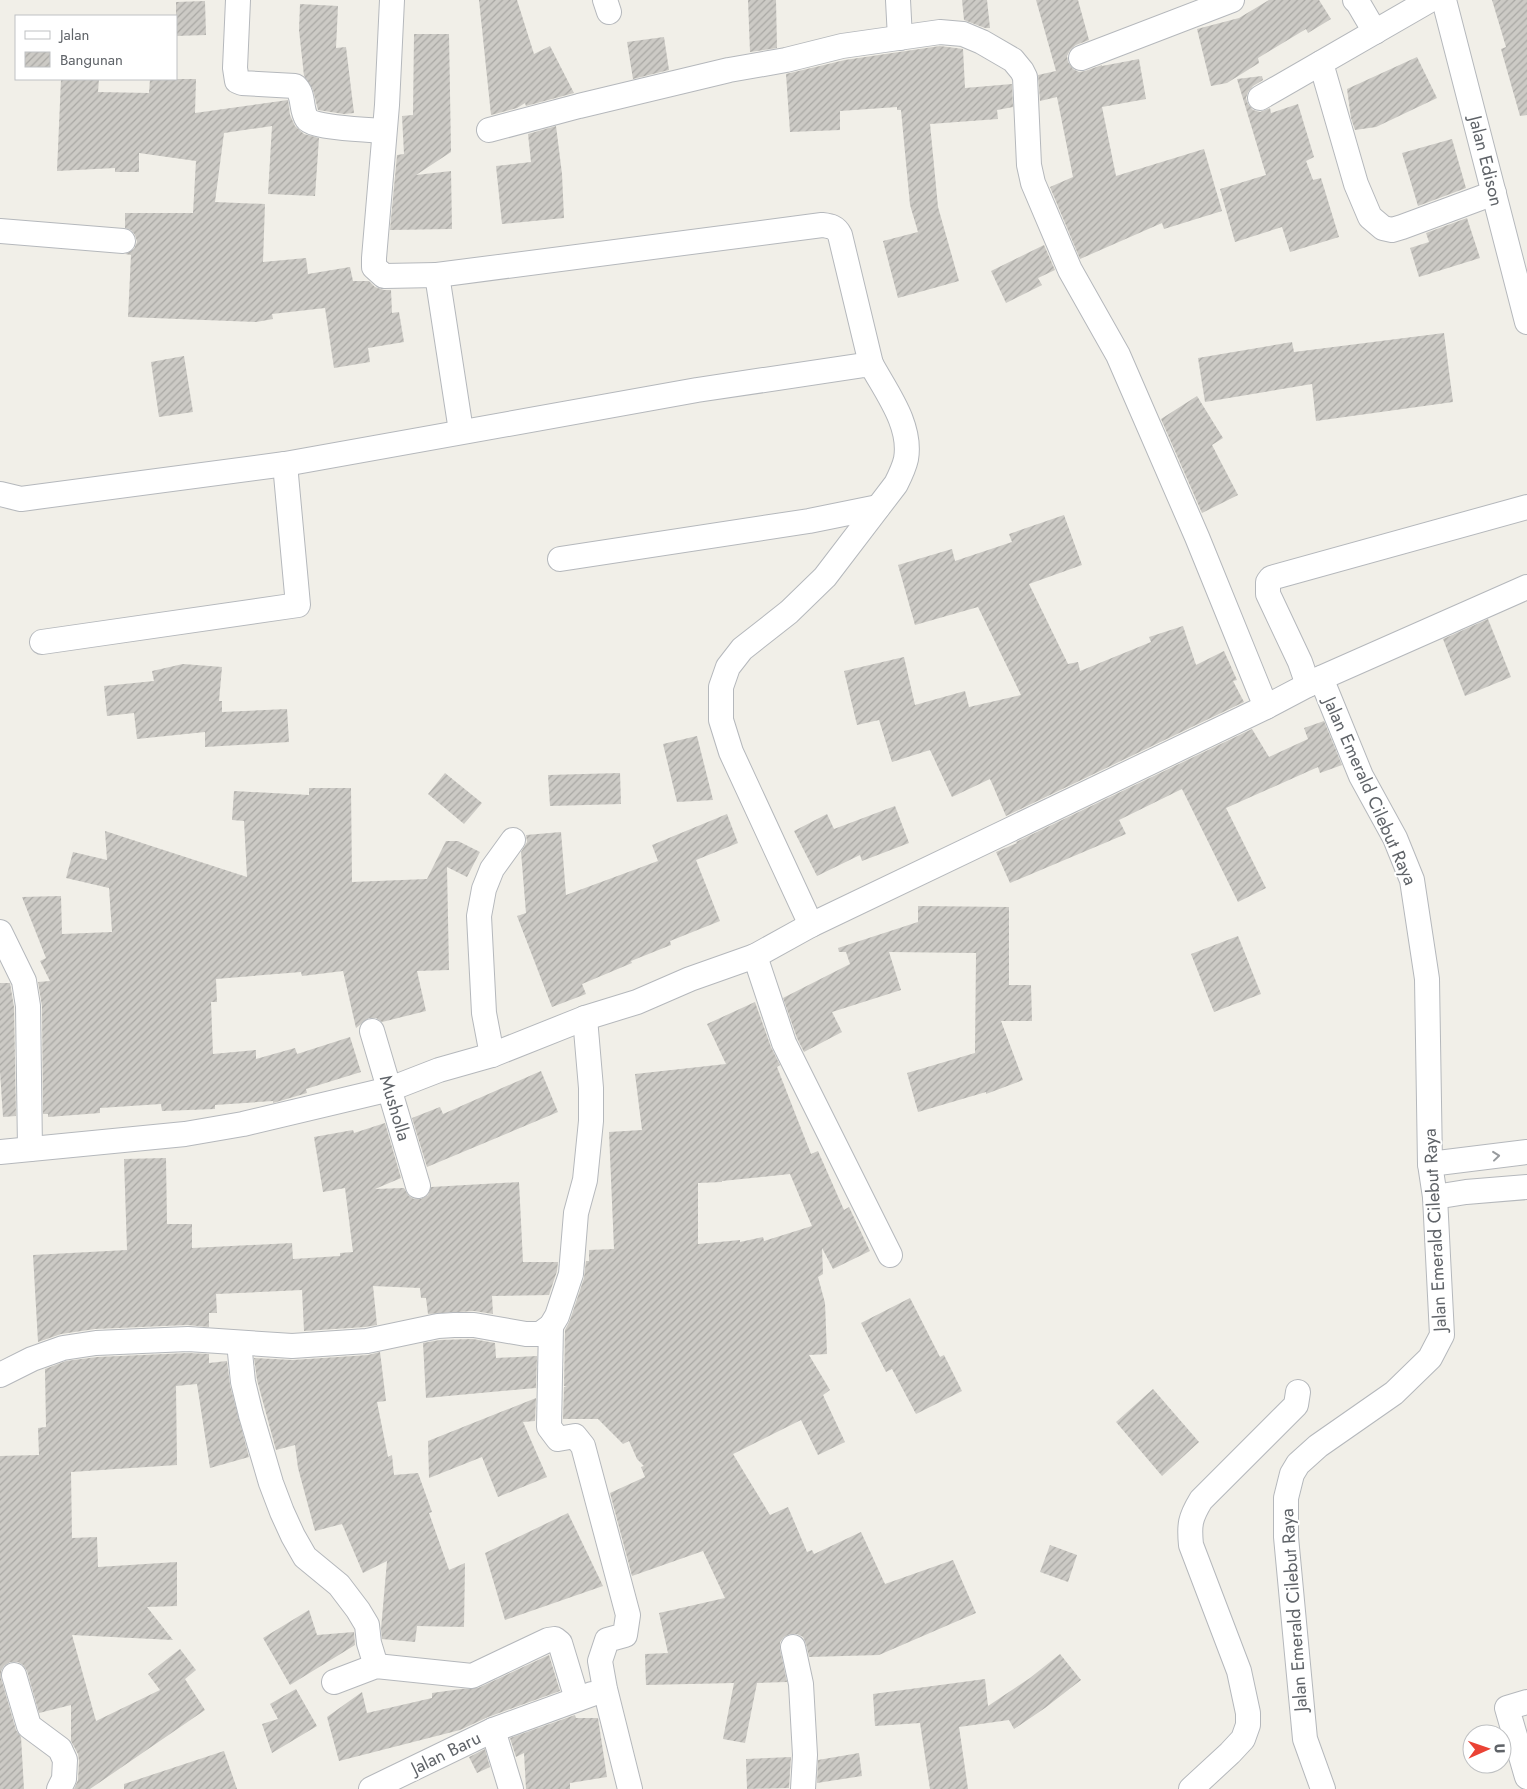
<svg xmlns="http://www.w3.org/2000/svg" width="1527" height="1789" viewBox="0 0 1527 1789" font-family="Jost,sans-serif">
<defs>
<pattern id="building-hatch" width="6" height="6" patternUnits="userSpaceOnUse" patternTransform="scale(1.25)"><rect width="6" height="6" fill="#cccac5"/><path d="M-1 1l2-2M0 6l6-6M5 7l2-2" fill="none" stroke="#a9a8a4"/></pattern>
</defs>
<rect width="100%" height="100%" fill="#f1efe8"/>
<g fill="url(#building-hatch)" fill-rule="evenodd">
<path d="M 479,0 L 517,0 L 534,54 L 550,46 L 574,93 L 526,106 L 525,103 L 517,108 L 491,115 Z"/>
<path d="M 748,0 L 776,0 L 777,48 L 750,52 Z"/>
<path d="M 962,0 L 987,0 L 990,28 L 985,28 L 964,20 Z"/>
<path d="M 1036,0 L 1078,0 L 1089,40 L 1076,45 L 1070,50 L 1067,56 L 1068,62 L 1073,69 L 1079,72 L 1085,71 L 1102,65 L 1102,66 L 1139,59 L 1146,99 L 1102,107 L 1116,176 L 1204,149 L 1222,211 L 1164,229 L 1162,223 L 1080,259 L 1050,187 L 1073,177 L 1057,97 L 1040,101 L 1038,75 L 1056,71 Z"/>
<path d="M 1269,0 L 1319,0 L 1331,19 L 1308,33 L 1306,29 L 1258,58 L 1259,63 L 1227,83 L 1211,86 L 1197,29 L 1239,18 Z"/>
<path d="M 1492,0 L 1527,0 L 1527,115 L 1520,116 L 1501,49 L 1506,47 Z"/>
<path d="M 205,1 L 206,35 L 176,36 L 176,2 Z"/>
<path d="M 300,4 L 338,6 L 336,48 L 346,47 L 354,113 L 344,114 L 318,110 L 313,90 L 304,76 L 299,30 Z"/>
<path d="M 414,34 L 449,34 L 451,152 L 416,175 L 451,171 L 452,229 L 390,230 L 397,155 L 404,154 L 402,116 L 413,115 Z"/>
<path d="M 664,37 L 669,70 L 633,79 L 627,42 Z"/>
<path d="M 940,46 L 963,49 L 965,88 L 1012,84 L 1013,107 L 997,110 L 998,119 L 930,124 L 938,207 L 959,281 L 898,298 L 883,241 L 918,232 L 910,205 L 901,110 L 897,110 L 897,107 L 840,111 L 840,130 L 790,132 L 786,74 L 845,60 Z"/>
<path d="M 1417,57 L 1437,98 L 1376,127 L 1355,130 L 1351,118 L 1347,89 Z"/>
<path d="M 1262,76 L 1263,80 L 1253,86 L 1248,92 L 1246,98 L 1248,104 L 1253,110 L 1260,112 L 1270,108 L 1271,113 L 1298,104 L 1314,157 L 1306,161 L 1313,180 L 1321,178 L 1339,237 L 1290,252 L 1282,227 L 1235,242 L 1220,189 L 1266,175 L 1237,79 Z"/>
<path d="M 61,79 L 99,79 L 98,92 L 149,93 L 150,79 L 196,79 L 195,113 L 288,100 L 290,115 L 295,126 L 304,134 L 319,138 L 315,196 L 268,194 L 272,126 L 224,133 L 215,202 L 265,204 L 263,262 L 306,258 L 308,274 L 350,267 L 353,281 L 369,281 L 375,287 L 384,290 L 391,290 L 392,313 L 399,312 L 404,342 L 368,348 L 370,362 L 334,368 L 325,308 L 272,314 L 273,319 L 256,322 L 128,317 L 131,255 L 125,254 L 134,249 L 137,242 L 135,235 L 131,230 L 125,228 L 125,213 L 193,213 L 196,161 L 139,153 L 139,172 L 115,172 L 115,168 L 57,171 Z"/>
<path d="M 556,126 L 562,174 L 564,218 L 502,224 L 496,166 L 531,162 L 528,134 Z"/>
<path d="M 1452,139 L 1466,188 L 1418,206 L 1402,153 Z"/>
<path d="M 1467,218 L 1480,258 L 1419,277 L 1410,248 L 1429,242 L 1426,233 Z"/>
<path d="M 1044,245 L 1055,270 L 1038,278 L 1042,285 L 1006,303 L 991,271 Z"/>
<path d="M 1444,333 L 1453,402 L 1316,421 L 1312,384 L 1205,402 L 1198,358 L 1292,342 L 1294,352 Z"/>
<path d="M 184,356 L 193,412 L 159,417 L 151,362 Z"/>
<path d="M 1197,396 L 1223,438 L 1212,445 L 1238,495 L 1202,513 L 1161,419 Z"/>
<path d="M 1064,515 L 1082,565 L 1029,584 L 1068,664 L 1078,662 L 1080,671 L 1151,642 L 1149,637 L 1183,626 L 1196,665 L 1224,651 L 1237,680 L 1233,681 L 1244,702 L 1006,816 L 990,779 L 952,797 L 930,750 L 892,762 L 879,720 L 857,725 L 844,671 L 904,657 L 915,705 L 965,691 L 969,707 L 1021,695 L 978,607 L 915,625 L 898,565 L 952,549 L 955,561 L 1012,542 L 1009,534 Z"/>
<path d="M 1488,619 L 1511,677 L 1465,696 L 1443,639 Z"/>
<path d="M 183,664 L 222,667 L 219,701 L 222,701 L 222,712 L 287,709 L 289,742 L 205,747 L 205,732 L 137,739 L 134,713 L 107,716 L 104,686 L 154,681 L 152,671 Z"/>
<path d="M 1324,721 L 1342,765 L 1320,773 L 1318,767 L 1226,808 L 1266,888 L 1238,902 L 1182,789 L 1119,820 L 1126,834 L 1010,883 L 996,852 L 1017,843 L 1016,842 L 1252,729 L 1269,757 L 1308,739 L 1304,728 Z"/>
<path d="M 697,736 L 713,800 L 677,802 L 663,744 Z"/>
<path d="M 445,773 L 482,803 L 464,824 L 428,794 Z"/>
<path d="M 620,773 L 621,804 L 550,806 L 548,775 Z"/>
<path d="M 309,788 L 351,788 L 352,882 L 427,879 L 446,841 L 458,841 L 480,852 L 467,877 L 447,867 L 449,970 L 417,971 L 426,1011 L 382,1022 L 376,1018 L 369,1018 L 356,1028 L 343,971 L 302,976 L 301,972 L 216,979 L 217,1002 L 211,1002 L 213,1054 L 256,1050 L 256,1059 L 295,1048 L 297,1054 L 350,1037 L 361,1072 L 306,1089 L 307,1093 L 273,1103 L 273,1101 L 215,1105 L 215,1109 L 162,1111 L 161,1104 L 100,1108 L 100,1113 L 48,1117 L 48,1114 L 43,1114 L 42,1006 L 38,982 L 50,981 L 40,961 L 46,958 L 22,897 L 61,896 L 62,934 L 112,932 L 109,888 L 66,878 L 73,852 L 107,860 L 105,831 L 247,877 L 244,821 L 232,820 L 234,791 L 309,795 Z"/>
<path d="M 895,806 L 909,843 L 862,861 L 860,855 L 817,876 L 794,831 L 827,814 L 834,829 Z"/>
<path d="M 727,814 L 738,843 L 696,860 L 720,921 L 670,941 L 671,945 L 631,961 L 632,963 L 582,984 L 586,994 L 552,1007 L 517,916 L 526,913 L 521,852 L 527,842 L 526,835 L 561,832 L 566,895 L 658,861 L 652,845 Z"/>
<path d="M 918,906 L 1009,907 L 1009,985 L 1031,985 L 1032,1021 L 1001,1021 L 1023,1080 L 986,1094 L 986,1092 L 918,1112 L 907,1073 L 975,1053 L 976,953 L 889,952 L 901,990 L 832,1012 L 842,1032 L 804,1052 L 797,1038 L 783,998 L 850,964 L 846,952 L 839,952 L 838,948 L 918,922 Z"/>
<path d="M 1238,936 L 1261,994 L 1214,1012 L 1191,954 Z"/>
<path d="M 0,983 L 10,983 L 14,1007 L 16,1116 L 3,1117 L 0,1071 Z"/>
<path d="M 755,1002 L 771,1047 L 780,1065 L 777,1067 L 811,1154 L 818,1151 L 844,1210 L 849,1207 L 870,1251 L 833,1269 L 822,1248 L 823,1274 L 818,1277 L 825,1303 L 827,1354 L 809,1355 L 830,1390 L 823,1395 L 845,1442 L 818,1455 L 801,1420 L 733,1454 L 770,1515 L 788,1507 L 807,1552 L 812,1550 L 814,1554 L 861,1532 L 885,1584 L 953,1560 L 976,1613 L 879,1655 L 809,1657 L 806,1644 L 803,1637 L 797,1634 L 790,1634 L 784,1637 L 780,1642 L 780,1649 L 787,1682 L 757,1683 L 745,1743 L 723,1739 L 734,1683 L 646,1685 L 645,1654 L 668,1653 L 659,1613 L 725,1598 L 703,1551 L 632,1576 L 610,1493 L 645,1477 L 641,1467 L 644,1466 L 637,1459 L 629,1441 L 623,1444 L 598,1419 L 563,1419 L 564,1387 L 567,1386 L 564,1386 L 565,1330 L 570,1320 L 584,1278 L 586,1261 L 589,1261 L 589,1250 L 614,1249 L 609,1132 L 642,1130 L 635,1074 L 726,1064 L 707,1024 ZM 790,1174 L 812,1226 L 764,1241 L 763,1237 L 740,1242 L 740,1240 L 698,1244 L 698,1183 L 722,1182 L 722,1181 Z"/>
<path d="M 541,1071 L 558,1112 L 427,1167 L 412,1118 L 440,1107 L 443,1114 Z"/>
<path d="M 385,1123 L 401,1178 L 375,1189 L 404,1188 L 409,1196 L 414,1199 L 421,1199 L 428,1195 L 431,1187 L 519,1182 L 523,1262 L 558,1262 L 557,1271 L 549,1295 L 492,1296 L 493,1314 L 474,1311 L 428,1314 L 426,1298 L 421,1298 L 420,1288 L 373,1286 L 377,1325 L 365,1327 L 304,1331 L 302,1290 L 216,1294 L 217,1313 L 209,1313 L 209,1327 L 187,1325 L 95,1329 L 61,1334 L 38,1342 L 33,1255 L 127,1250 L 124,1159 L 166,1158 L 167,1224 L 192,1224 L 192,1248 L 292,1243 L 293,1259 L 340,1256 L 340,1253 L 353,1252 L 345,1188 L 323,1192 L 314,1137 L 353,1130 L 354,1133 Z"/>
<path d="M 910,1298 L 940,1357 L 944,1355 L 962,1391 L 916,1414 L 892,1369 L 886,1372 L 861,1323 Z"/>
<path d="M 473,1339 L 495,1343 L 496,1358 L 537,1356 L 536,1388 L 426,1398 L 423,1343 L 440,1340 Z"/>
<path d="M 380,1352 L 386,1401 L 377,1402 L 388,1457 L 392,1455 L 394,1475 L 418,1473 L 432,1512 L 429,1513 L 449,1570 L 465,1563 L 464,1627 L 417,1626 L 415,1642 L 382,1639 L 381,1629 L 387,1561 L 363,1573 L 342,1524 L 315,1531 L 298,1468 L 295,1445 L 276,1450 L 257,1380 L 254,1358 L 293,1360 L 368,1355 Z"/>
<path d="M 188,1353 L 209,1354 L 209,1363 L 227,1361 L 230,1385 L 249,1457 L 210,1468 L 197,1384 L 176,1386 L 177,1465 L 71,1472 L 72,1538 L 97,1537 L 98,1567 L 177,1562 L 177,1606 L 147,1607 L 173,1640 L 72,1635 L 96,1721 L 160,1690 L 148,1674 L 180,1649 L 196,1670 L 185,1679 L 205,1710 L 90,1789 L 74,1789 L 78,1780 L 79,1761 L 78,1754 L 71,1741 L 71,1705 L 39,1713 L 27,1671 L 23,1665 L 18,1662 L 10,1662 L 4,1666 L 1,1671 L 1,1678 L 16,1730 L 21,1737 L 24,1789 L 0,1789 L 0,1456 L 39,1455 L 38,1428 L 46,1427 L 45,1369 L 66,1361 L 97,1357 Z"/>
<path d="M 1153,1389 L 1199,1442 L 1162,1476 L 1116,1422 Z"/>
<path d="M 536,1398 L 535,1421 L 523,1422 L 547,1477 L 498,1497 L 482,1457 L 429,1478 L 428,1441 Z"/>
<path d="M 568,1513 L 603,1586 L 505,1620 L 485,1553 Z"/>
<path d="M 1050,1545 L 1077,1555 L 1068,1582 L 1040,1572 Z"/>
<path d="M 309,1610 L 317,1635 L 354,1632 L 355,1645 L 290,1685 L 263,1638 Z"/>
<path d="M 1060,1654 L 1081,1680 L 1045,1708 L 1014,1729 L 1009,1720 L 959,1727 L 968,1789 L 930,1789 L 920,1723 L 875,1726 L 873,1694 L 985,1679 L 988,1706 L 1030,1678 Z"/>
<path d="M 549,1655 L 560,1691 L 488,1717 L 460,1730 L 339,1761 L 327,1717 L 362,1692 L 367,1713 L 432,1698 L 432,1693 L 461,1689 L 478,1688 Z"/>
<path d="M 296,1689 L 317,1726 L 272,1753 L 262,1724 L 278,1719 L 270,1704 Z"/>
<path d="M 575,1715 L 576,1718 L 598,1718 L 607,1777 L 570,1783 L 570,1789 L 526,1789 L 524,1753 L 516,1757 L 510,1738 Z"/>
<path d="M 485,1749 L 490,1767 L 477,1773 L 469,1757 Z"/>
<path d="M 224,1751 L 237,1789 L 124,1789 L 124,1784 Z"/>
<path d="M 859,1753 L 862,1776 L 817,1783 L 818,1760 Z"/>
<path d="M 791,1757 L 789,1788 L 747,1789 L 746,1759 Z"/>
</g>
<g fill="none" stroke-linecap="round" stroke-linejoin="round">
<defs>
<g id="street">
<path d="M 238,0 L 235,68 L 237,81 L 242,83 L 295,86 C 305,95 300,109 307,119 C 313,128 371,130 384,131"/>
<path d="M 392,0 L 387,105 L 374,258 L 374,267 L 384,276 L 437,275 L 461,431"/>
<path d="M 605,0 L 609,12"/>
<path d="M 898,0 L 900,38"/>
<path d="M 1355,0 L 1358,3 L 1375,32"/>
<path d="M 1444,0 L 1527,322"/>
<path d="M 1081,58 L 1232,0"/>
<path d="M 1321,63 L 1356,184 L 1370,217 L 1383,228 L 1392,230 L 1402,227 L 1494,193"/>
<path d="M 1260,98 L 1430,0"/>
<path d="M 489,130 L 579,106 L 729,70 L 786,60 L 842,46 L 940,32 L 963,34 L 982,42 L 1013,60 L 1022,71 L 1025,77 L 1029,165 L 1033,183 L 1070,270 L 1118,355 L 1197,537 L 1266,707"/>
<path d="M 0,231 L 123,241"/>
<path d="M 437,275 L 822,225 C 831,226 836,227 840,235 L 871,364"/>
<path d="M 0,494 L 21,499 L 285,464 L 697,390 L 871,364 C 886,392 912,425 906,459 C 904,468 900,476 896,484 L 825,577 L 789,612 L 742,649 L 728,667 L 721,687 L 721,720 L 731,752 L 811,925"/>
<path d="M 560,559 L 809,521 L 878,507"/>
<path d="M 42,642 L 298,605 L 285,464"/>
<path d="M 1321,678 L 1361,776 L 1395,838 L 1412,880 L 1427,979 L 1430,1164 L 1435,1197 L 1442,1335 L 1430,1358 L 1394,1393 L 1318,1446 L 1298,1464 L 1292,1474 L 1286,1498 L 1286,1537 L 1305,1739 L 1323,1789"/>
<path d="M 1308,685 L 1300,662 L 1268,594 L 1268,582 L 1271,578 L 1527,507"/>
<path d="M 0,932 L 24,981 L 28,1006 L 30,1149"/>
<path d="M 755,956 L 784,1043 L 890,1255"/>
<path d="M 372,1031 L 418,1186"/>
<path d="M 492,1055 L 484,1013 L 479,916 L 484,889 L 492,869 L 513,840"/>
<path d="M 0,1152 L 185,1134 L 243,1124 L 390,1089 L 439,1070 L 492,1055 L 585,1018 L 637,1002 L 690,979 L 755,956 L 811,925 L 1266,707 L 1321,678 L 1527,587"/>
<path d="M 1430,1164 L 1527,1152"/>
<path d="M 1435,1197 L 1466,1192 L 1527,1187"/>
<path d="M 551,1326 L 549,1427 L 558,1439 L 575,1436 L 583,1446 L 628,1615 L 625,1635 L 607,1640 L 600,1661 L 605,1689 L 630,1789"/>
<path d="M 239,1343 L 243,1382 L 251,1415 L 271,1483 L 282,1512 L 293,1536 L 305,1557 L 339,1585 L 358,1610 L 367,1625 L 369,1643 L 376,1666"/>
<path d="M 0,1375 L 32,1359 L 63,1348 L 96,1343 L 188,1339 L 292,1346 L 367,1341 L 438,1326 L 454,1325 L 474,1325 L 526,1334 L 540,1334 L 551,1326 L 557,1316 L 571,1274 L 576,1213 L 585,1180 L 591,1121 L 591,1088 L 585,1018"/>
<path d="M 793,1647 L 801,1684 L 805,1755 L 803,1789"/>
<path d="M 14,1675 L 29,1726 L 60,1749 L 65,1760 L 64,1779 L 59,1789"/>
<path d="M 334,1682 L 376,1666 L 472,1676 L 548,1640 L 555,1639 L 560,1643 L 577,1699"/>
<path d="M 1527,1702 L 1507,1708 L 1527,1777"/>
<path d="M 493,1730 L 511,1789"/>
<path d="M 371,1789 L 493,1730 L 592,1694"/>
<path d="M 1191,1789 L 1230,1753 L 1243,1739 L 1248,1725 L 1248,1713 L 1239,1671 L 1191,1545 C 1189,1525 1190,1518 1201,1500 L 1296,1405 L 1298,1392"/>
</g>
</defs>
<use href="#street" stroke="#b5b8bc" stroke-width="26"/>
<use href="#street" stroke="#fff" stroke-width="24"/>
</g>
<defs><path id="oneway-chevron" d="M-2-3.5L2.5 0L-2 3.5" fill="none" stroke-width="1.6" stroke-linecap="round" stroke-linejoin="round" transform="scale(1.25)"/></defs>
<use stroke="#979a9d" href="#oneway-chevron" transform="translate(1496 1156) rotate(-6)"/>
<g text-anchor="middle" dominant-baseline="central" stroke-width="4" stroke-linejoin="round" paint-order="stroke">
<g font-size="18" fill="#5f6368" stroke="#fff">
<text transform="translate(1486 161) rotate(76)">Jalan Edison</text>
<text transform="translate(1370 791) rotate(66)">Jalan Emerald Cilebut Raya</text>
<text transform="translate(395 1108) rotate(73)">Musholla</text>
<text transform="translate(1435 1230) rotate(-93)">Jalan Emerald Cilebut Raya</text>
<text transform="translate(1294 1610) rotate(-94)">Jalan Emerald Cilebut Raya</text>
<text transform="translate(446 1753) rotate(-26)">Jalan Baru</text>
</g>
</g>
<rect x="15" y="15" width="162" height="65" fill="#ffffff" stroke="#bfc1c3"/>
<rect x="25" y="31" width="25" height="8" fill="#ffffff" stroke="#bfc1c3"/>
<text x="60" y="40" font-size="15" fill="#5f6368">Jalan</text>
<rect x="25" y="52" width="25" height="15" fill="url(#building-hatch)" stroke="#bfc1c3"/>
<text x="60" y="65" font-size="15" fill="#5f6368">Bangunan</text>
<g transform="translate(1487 1749) rotate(88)"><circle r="24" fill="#ffffff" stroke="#bfc1c3"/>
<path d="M0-4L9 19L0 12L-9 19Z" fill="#ea4335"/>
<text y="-8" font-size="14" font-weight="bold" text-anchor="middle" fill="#5f6368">U</text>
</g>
</svg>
